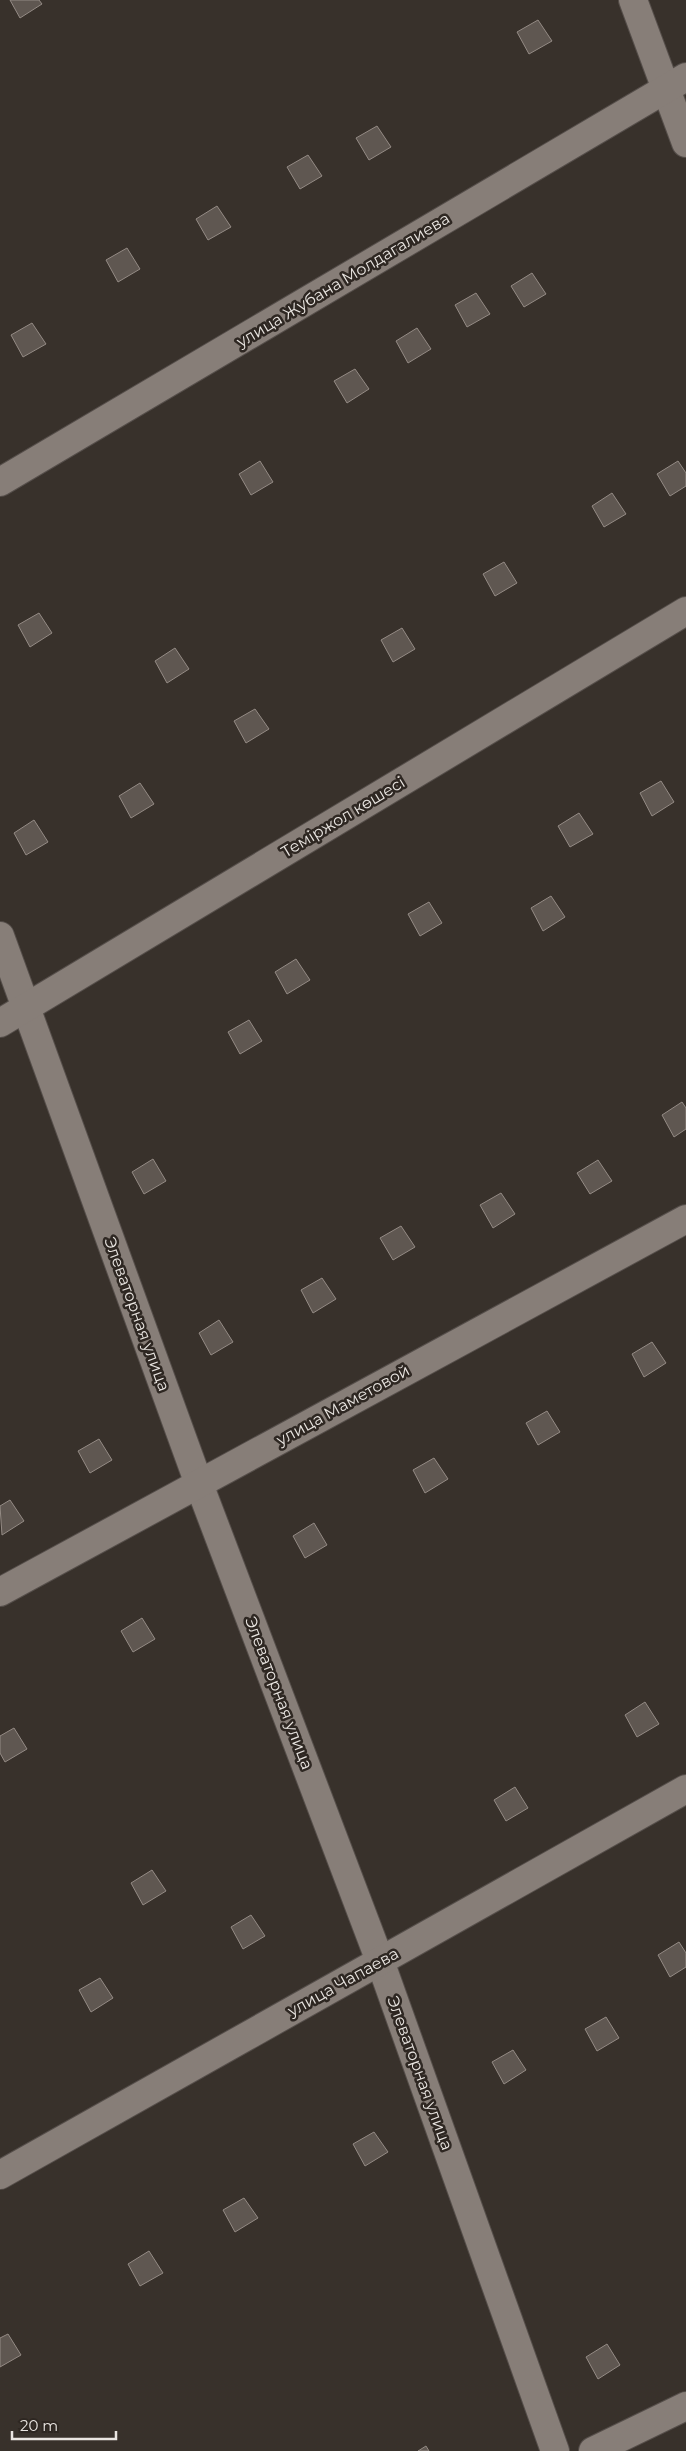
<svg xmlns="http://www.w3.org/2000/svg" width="686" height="2451" viewBox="0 0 686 2451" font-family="Montserrat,sans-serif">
<rect width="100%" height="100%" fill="#38312b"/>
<g fill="#5f5751" stroke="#948b85">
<path d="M 10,0 L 39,0 L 42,4 L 20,18 Z"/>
<path d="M 538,20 L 552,41 L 529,54 L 517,32 Z"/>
<path d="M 377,126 L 391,147 L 369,160 L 356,138 Z"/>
<path d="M 308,155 L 322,176 L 300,189 L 287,167 Z"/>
<path d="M 217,206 L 231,227 L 208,240 L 196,219 Z"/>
<path d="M 127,248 L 140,269 L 118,282 L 106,260 Z"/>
<path d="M 532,273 L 546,294 L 524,307 L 511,286 Z"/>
<path d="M 476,293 L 490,314 L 467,327 L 455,305 Z"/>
<path d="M 32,323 L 46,344 L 23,357 L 11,335 Z"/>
<path d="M 417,328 L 431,349 L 408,363 L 396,341 Z"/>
<path d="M 355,369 L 369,389 L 347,403 L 334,381 Z"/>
<path d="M 260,461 L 273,482 L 251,495 L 239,474 Z"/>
<path d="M 678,461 L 686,473 L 686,486 L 670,496 L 657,474 Z"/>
<path d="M 612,493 L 626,514 L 604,527 L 592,506 Z"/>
<path d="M 504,562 L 517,583 L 495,596 L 483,574 Z"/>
<path d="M 39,613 L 52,633 L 30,647 L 18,625 Z"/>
<path d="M 402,628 L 415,649 L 393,662 L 381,640 Z"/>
<path d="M 175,648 L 189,669 L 167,683 L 155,661 Z"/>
<path d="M 255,709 L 269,729 L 246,743 L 234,721 Z"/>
<path d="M 661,781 L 674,802 L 652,816 L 640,793 Z"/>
<path d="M 140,783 L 154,804 L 131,818 L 119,796 Z"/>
<path d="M 579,813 L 593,834 L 570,847 L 558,826 Z"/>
<path d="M 34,820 L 48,842 L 26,855 L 14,833 Z"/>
<path d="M 551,896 L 565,917 L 543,931 L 531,908 Z"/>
<path d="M 429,902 L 442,923 L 420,936 L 408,914 Z"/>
<path d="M 296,959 L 310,980 L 287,994 L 275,972 Z"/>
<path d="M 249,1020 L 262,1041 L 240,1054 L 228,1032 Z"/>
<path d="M 682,1102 L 686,1108 L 686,1129 L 674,1137 L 662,1115 Z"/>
<path d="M 153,1159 L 166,1181 L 144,1194 L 132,1172 Z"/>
<path d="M 598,1160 L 612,1181 L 590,1194 L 577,1173 Z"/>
<path d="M 501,1193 L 515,1214 L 493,1228 L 480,1205 Z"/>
<path d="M 401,1226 L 415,1247 L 393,1260 L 380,1238 Z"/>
<path d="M 322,1278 L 336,1299 L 313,1313 L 301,1290 Z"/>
<path d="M 219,1320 L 233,1342 L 211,1355 L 199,1333 Z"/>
<path d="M 652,1342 L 666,1363 L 644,1377 L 632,1354 Z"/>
<path d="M 547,1411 L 560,1432 L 538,1445 L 526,1423 Z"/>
<path d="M 99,1439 L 112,1460 L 90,1473 L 78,1451 Z"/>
<path d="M 434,1458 L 448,1479 L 425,1493 L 413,1470 Z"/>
<path d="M 10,1500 L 24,1521 L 2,1535 L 0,1506 Z"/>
<path d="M 314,1523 L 327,1545 L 305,1558 L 293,1536 Z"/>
<path d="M 142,1618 L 155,1639 L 133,1652 L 121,1631 Z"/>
<path d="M 645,1702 L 659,1724 L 637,1737 L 625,1715 Z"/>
<path d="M 14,1728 L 27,1749 L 5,1762 L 0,1753 L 0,1736 Z"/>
<path d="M 515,1787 L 528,1808 L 506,1821 L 494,1800 Z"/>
<path d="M 152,1870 L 166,1891 L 143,1905 L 131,1883 Z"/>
<path d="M 251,1915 L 265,1936 L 243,1949 L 231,1927 Z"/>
<path d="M 679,1942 L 686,1953 L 686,1967 L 670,1977 L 658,1955 Z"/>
<path d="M 100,1978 L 113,1998 L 91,2012 L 79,1990 Z"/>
<path d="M 606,2017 L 619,2038 L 597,2051 L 585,2029 Z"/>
<path d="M 513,2050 L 526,2070 L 504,2084 L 492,2062 Z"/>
<path d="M 374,2132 L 388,2152 L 365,2166 L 353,2144 Z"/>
<path d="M 244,2198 L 258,2218 L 235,2232 L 223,2210 Z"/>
<path d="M 149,2251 L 163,2273 L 140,2286 L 128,2264 Z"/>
<path d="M 8,2334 L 21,2355 L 0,2367 L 0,2338 Z"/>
<path d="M 607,2344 L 620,2365 L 598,2379 L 586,2357 Z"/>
<path d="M 426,2446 L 429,2451 L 418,2451 Z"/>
</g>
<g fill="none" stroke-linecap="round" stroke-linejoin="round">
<defs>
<g id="minor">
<path d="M 633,0 L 686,143"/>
<path d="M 0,482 L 686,77"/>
<path d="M 0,936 L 199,1484 L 380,1961 L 555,2451"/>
<path d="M 0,1023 L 686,611"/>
<path d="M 0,1592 L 686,1219"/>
<path d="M 0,2175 L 686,1789"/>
<path d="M 593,2451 L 686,2406"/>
</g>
</defs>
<use href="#minor" stroke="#554e4a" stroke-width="30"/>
<use href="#minor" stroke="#877e78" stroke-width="28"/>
</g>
<g text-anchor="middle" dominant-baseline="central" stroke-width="5" stroke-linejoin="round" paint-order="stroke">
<g font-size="16" fill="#eae6e2" stroke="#2e2722">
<text transform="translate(343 280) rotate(-31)">улица Жубана Молдагалиева</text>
<text transform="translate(343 817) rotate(-31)">Теміржол көшесі</text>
<text transform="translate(137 1314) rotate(70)">Элеваторная улица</text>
<text transform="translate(343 1405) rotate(-29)">улица Маметовой</text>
<text transform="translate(279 1693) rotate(69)">Элеваторная улица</text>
<text transform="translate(343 1982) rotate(-29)">улица Чапаева</text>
<text transform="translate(420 2073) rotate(70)">Элеваторная улица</text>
</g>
</g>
<path d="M12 2431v8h104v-8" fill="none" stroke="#eae6e2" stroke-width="2.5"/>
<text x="20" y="2431" font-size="15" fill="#eae6e2" stroke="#2e2722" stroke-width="4" paint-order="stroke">20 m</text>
</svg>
